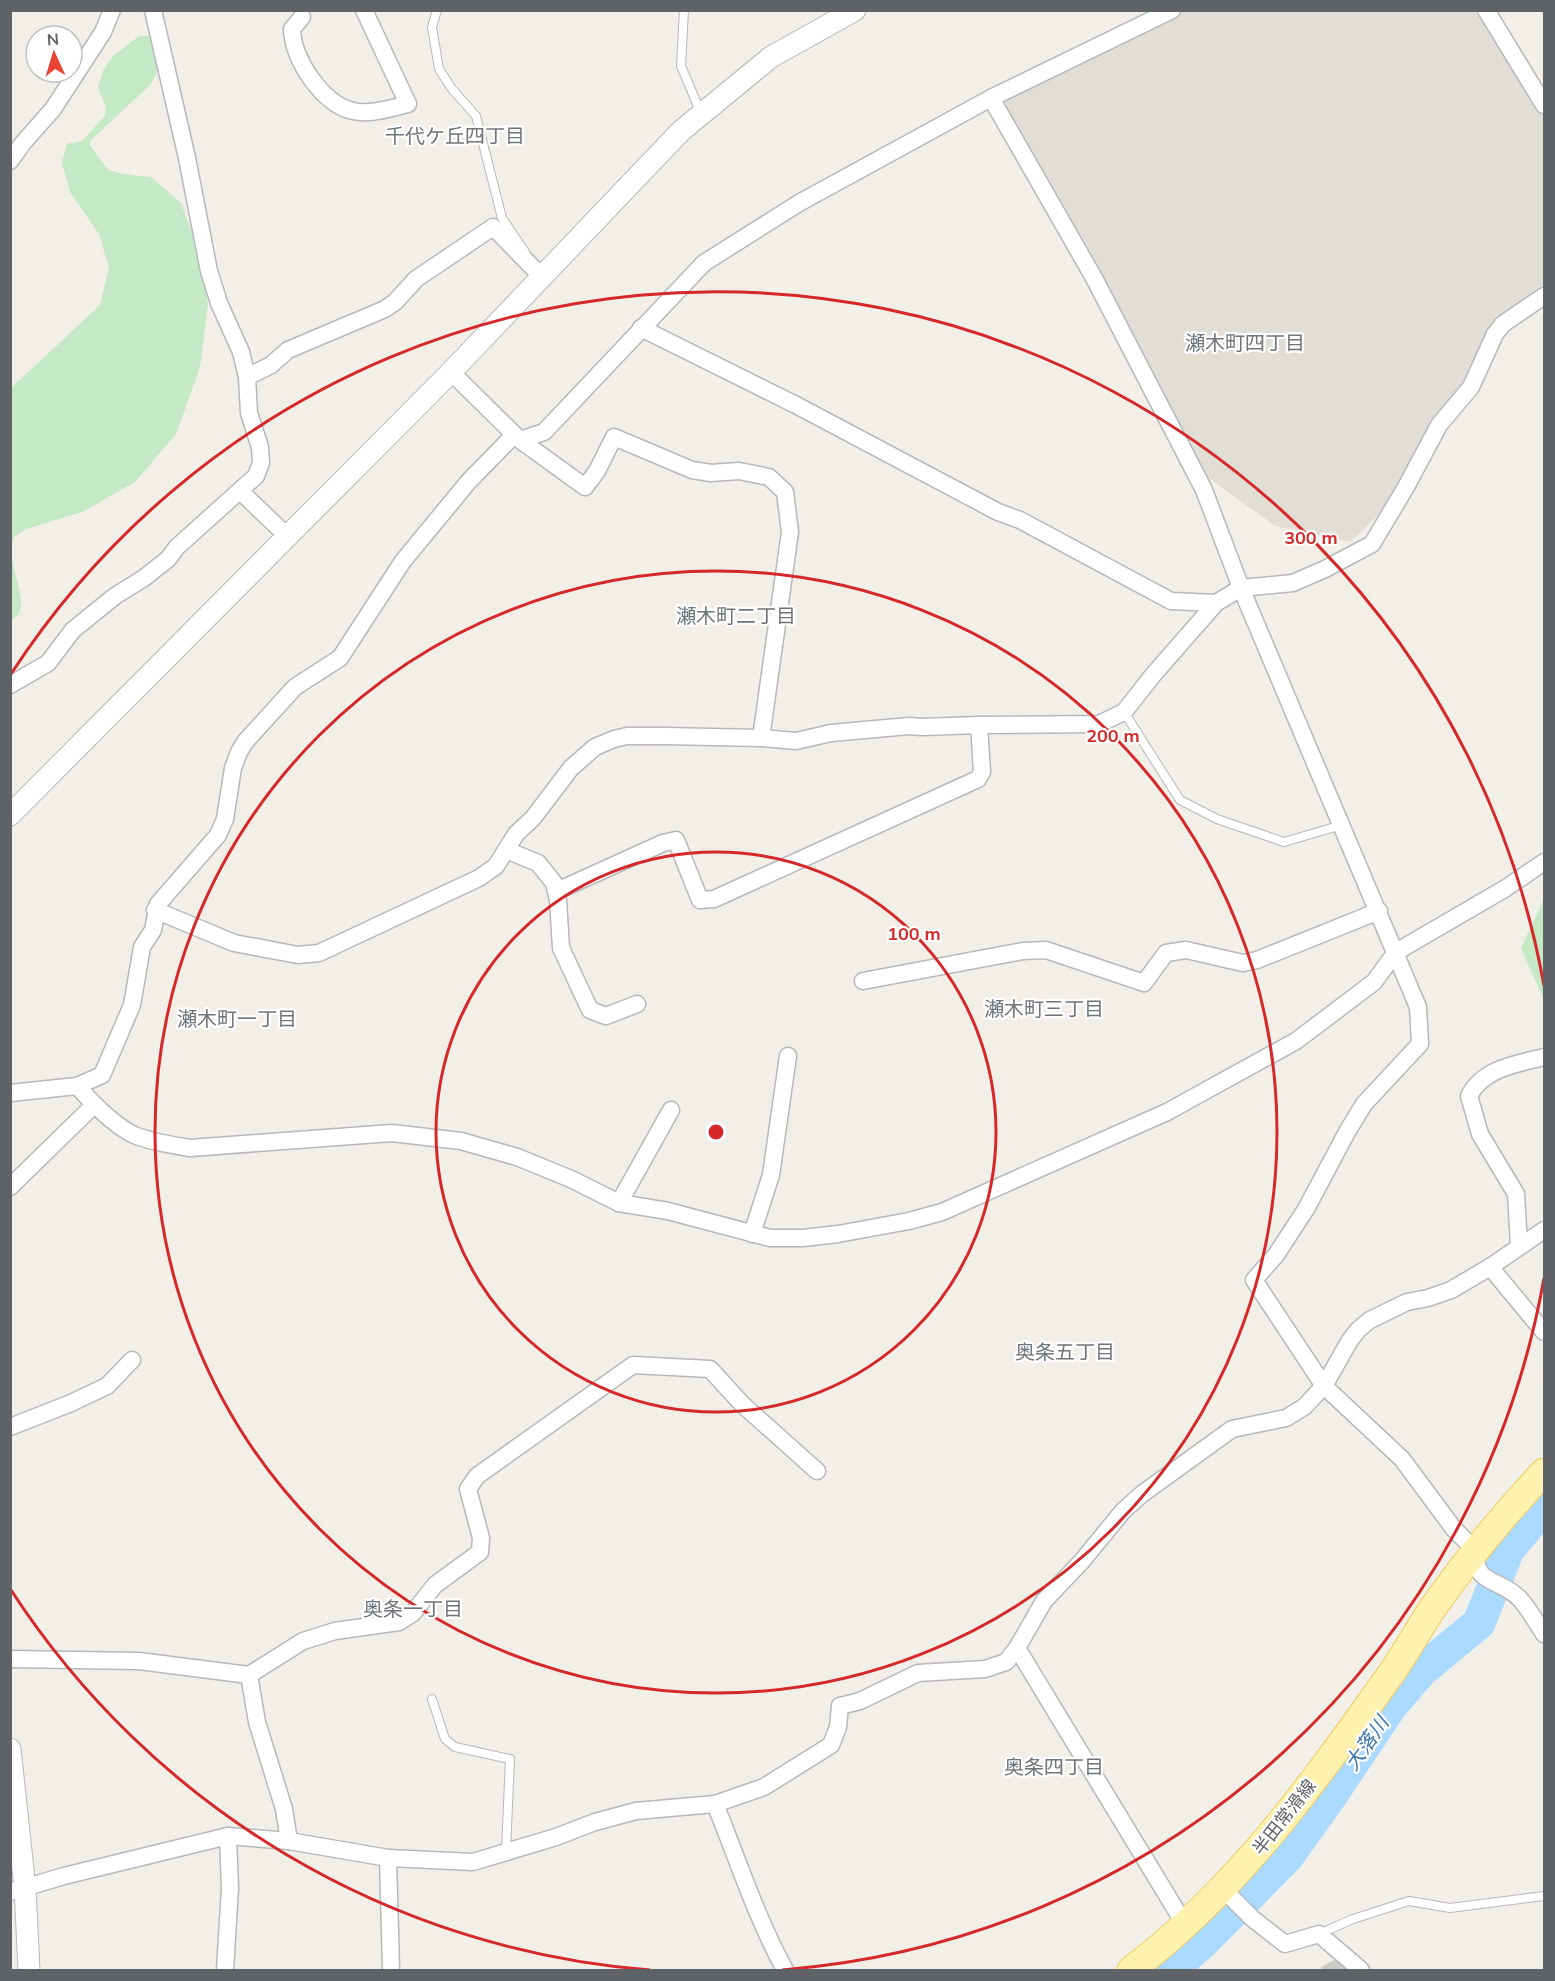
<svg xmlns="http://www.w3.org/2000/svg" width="1555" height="1981" viewBox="0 0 1555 1981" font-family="Mulish,'Noto Sans JP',sans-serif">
<rect width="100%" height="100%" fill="#f1efe8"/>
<path fill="#e1ded6" d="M 1172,11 L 1486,11 L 1544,105 L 1544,296 L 1503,324 L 1406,487 L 1351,542 L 1275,526 L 1191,465 L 991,98 Z"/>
<g fill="#c5e8c5">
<path d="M 139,36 L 149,36 L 160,67 L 150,85 L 90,141 L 90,145 L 108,170 L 123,174 L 151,177 L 181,203 L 195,241 L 208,304 L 200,367 L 176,434 L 135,482 L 82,512 L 26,529 L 14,537 L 11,546 L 11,388 L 100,305 L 109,268 L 99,234 L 70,192 L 62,163 L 67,144 L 82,141 L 105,116 L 106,107 L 98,88 L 103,71 L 113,56 Z"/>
<path d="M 11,553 C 12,567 25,599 20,611 C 19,615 14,618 11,621 Z"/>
<path d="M 1544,899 L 1544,998 L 1543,998 L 1521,948 Z"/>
</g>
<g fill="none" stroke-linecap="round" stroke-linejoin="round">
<path stroke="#aadaff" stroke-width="33" d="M 1171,1970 L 1204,1941 L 1288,1856 L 1328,1800 L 1391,1706 L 1421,1671 L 1479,1623 L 1508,1550 L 1544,1507"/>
</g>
<path fill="#cccac5" d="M 1336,1959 L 1348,1970 L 1322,1970 L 1321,1967 Z"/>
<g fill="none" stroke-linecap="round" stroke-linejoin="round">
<defs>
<g id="service">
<path d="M 437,10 L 432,27 L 439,69 L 452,89 L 476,116 L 502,218 L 525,252"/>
<path d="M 684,10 L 681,66 L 701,113"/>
<path d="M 1124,712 L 1180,800 L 1217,819 L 1284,842 L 1342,825"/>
<path d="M 432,1699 L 445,1739 L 455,1747 L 510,1759 L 506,1851"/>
<path d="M 1319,1934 L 1353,1919 L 1409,1901 L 1450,1908 L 1544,1896"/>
</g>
<g id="minor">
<path d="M 1486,10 L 1544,105"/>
<path d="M 302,17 L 292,29 C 292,58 322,104 353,111 C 369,115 392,108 408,104 L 364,10"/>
<path d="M 991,98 L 1094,278 L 1204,490 L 1241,588 L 1418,1007 L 1420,1044 L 1364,1104 L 1347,1132 L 1306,1209 L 1276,1255 L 1254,1280 L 1324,1386 L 1402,1459 L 1454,1529 L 1476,1551 C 1473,1586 1501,1578 1520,1599 C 1529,1609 1536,1622 1544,1634"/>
<path d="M 10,161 L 23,143 L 53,109 L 103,32 L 112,10"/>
<path d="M 641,328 L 796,405 L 998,512 L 1020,520 L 1171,601 L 1216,603"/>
<path d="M 451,372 L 520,440 L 544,432 L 704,263 L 799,203 L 991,98 L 1172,10"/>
<path d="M 247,377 L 271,365 L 288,350 L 385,309 L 395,302 L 416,279 L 493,227 L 541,276"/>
<path d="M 520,440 L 585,487 L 597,471 L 614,437 L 692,470 L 711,473 L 739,471 L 769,477 L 785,492 L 790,532 L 761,738"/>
<path d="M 240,491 L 287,536"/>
<path d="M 10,685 L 48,663 L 73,630 L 115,596 L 144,578 L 168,559 L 177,547 L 256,476 L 261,463 L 260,447 L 249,413 L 247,377 L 241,352 L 219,303 L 209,271 L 187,158 L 153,10"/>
<path d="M 506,850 L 538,863 L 554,883 L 558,900 L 561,948 L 590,1010 L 606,1016 L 637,1004"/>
<path d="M 557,891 L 663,843 L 676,840 L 700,900 L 714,899 L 978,779 L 982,772 L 979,725"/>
<path d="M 155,910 L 234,943 L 298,955 L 319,953 L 479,878 L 496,866 L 516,834 L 533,818 L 571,768 L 595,747 L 614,739 L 627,736 L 665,736 L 761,738 L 796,741 L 831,733 L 909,726 L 922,727 L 979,725 L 1099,724 L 1124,712 L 1153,675 L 1216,603 L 1241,588 L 1293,583 L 1325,569 L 1372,544 L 1406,487 L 1439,425 L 1471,387 L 1495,334 L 1503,324 L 1544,296"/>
<path d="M 863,981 L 1023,951 L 1046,950 L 1144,983 L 1166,953 L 1186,950 L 1243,963 L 1257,960 L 1379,911"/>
<path d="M 77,1086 C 91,1102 115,1126 134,1135 C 152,1142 171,1145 190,1148 L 392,1133 L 461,1141 L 517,1157 L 571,1179 L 619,1203 L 668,1211 L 770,1238 L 803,1238 L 838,1234 L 909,1221 L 942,1212 L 1167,1112 L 1296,1041 L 1374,982 L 1396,952 L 1506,888 L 1544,862"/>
<path d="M 10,1093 L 77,1086 L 102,1075 L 132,1005 L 142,947 L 153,930 L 158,904 L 218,835 L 225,819 L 233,768 L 239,752 L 245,742 L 295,687 L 340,658 L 403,561 L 469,481 L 514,435"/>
<path d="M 10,1187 L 94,1105"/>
<path d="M 619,1203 L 671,1110"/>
<path d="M 752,1234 L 771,1175 L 788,1056"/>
<path d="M 1519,1245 L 1516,1194 L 1480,1134 L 1469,1096 C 1483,1068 1517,1064 1544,1057"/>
<path d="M 1490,1267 L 1544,1332"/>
<path d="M 10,1427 L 71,1403 L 107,1386 L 132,1360"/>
<path d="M 1017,1648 L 1185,1925"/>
<path d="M 10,1659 L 139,1661 L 249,1675 L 303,1641 L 335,1631 L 399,1622 L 413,1613 L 435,1585 L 480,1552 L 481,1538 L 468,1489 L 477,1476 L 633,1365 L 710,1369 L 742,1404 L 817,1471"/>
<path d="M 249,1675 L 257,1722 L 284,1809 L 289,1841"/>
<path d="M 715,1804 C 738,1860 756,1917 785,1970"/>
<path d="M 388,1858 L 391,1970"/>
<path d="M 1223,1889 L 1253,1919 L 1285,1944 L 1319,1934 L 1361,1970"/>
<path d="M 10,1892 L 64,1876 L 228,1836 L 289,1841 L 388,1858 L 473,1862 L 556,1837 L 595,1822 L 636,1811 L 715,1804 L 764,1787 L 831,1745 L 838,1727 L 840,1706 L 860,1701 L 918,1673 L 985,1669 L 1006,1662 L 1017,1648 L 1044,1601 L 1082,1561 L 1123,1511 L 1142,1494 L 1232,1429 L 1286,1418 L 1304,1407 L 1324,1386 L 1350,1340 L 1359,1329 L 1370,1320 L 1407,1302 L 1428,1298 L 1451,1290 L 1490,1267 L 1544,1230"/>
<path d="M 225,1970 L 230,1888 L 228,1836"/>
</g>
<g id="tertiary">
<path d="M 10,815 L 451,372 L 681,131 L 771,57 L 855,10"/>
<path d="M 10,1749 L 25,1888 L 29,1970"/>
</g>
<path id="primary" d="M 1131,1970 C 1236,1891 1312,1785 1388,1678 C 1404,1656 1417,1632 1432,1609 C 1466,1561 1504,1514 1544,1472"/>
</defs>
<use href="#service" stroke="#b5b8bc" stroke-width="10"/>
<use href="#minor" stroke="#b5b8bc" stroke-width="19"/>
<use href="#tertiary" stroke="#b5b8bc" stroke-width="23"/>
<use href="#primary" stroke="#f2c960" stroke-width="29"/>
<use href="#service" stroke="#fff" stroke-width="8"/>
<use href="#minor" stroke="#fff" stroke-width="16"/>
<use href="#tertiary" stroke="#fff" stroke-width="21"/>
<use href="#primary" stroke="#fff2af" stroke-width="27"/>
</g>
<g fill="none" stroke="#d62828" stroke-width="3">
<circle cx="716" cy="1132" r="280"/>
<circle cx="716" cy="1132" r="561"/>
<path d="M1544 1278A841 841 0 0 1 782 1970M650 1970A841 841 0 0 1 11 1590M11 674A841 841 0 0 1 1544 986"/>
</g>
<g text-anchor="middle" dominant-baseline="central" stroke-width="4.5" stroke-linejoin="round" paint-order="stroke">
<g font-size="18" fill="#5f6368" stroke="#fff">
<text transform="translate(1284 1817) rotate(-52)">半田常滑線</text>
</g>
<g font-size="20" fill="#70757a" stroke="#fff">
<text x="455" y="135">千代ケ丘四丁目</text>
<text x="1245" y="342">瀬木町四丁目</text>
<text x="736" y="615">瀬木町二丁目</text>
<text x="1044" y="1008">瀬木町三丁目</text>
<text x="237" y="1018">瀬木町一丁目</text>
<text x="1065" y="1351">奥条五丁目</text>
<text x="413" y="1608">奥条一丁目</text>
<text x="1054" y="1766">奥条四丁目</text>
</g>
<g font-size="20" font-style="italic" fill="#4174aa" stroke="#fff">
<text transform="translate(1366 1743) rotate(-55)">大落川</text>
</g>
</g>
<circle cx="716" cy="1132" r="9" fill="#d62828" stroke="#fff" stroke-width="3"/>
<g font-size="18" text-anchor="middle" font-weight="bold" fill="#d62828" stroke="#fff" stroke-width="4.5" stroke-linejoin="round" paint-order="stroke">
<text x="1311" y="544">300 m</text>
<text x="1113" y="742">200 m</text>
<text x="914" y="940">100 m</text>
</g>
<rect width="1555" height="1981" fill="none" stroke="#5f6368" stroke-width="24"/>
<g transform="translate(54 54) rotate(356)"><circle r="28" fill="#ffffff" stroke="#bfc1c3" stroke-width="1.5"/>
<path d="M0-4.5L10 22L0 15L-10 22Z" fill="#ea4335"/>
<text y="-9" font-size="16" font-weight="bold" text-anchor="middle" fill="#5f6368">N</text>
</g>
</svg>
